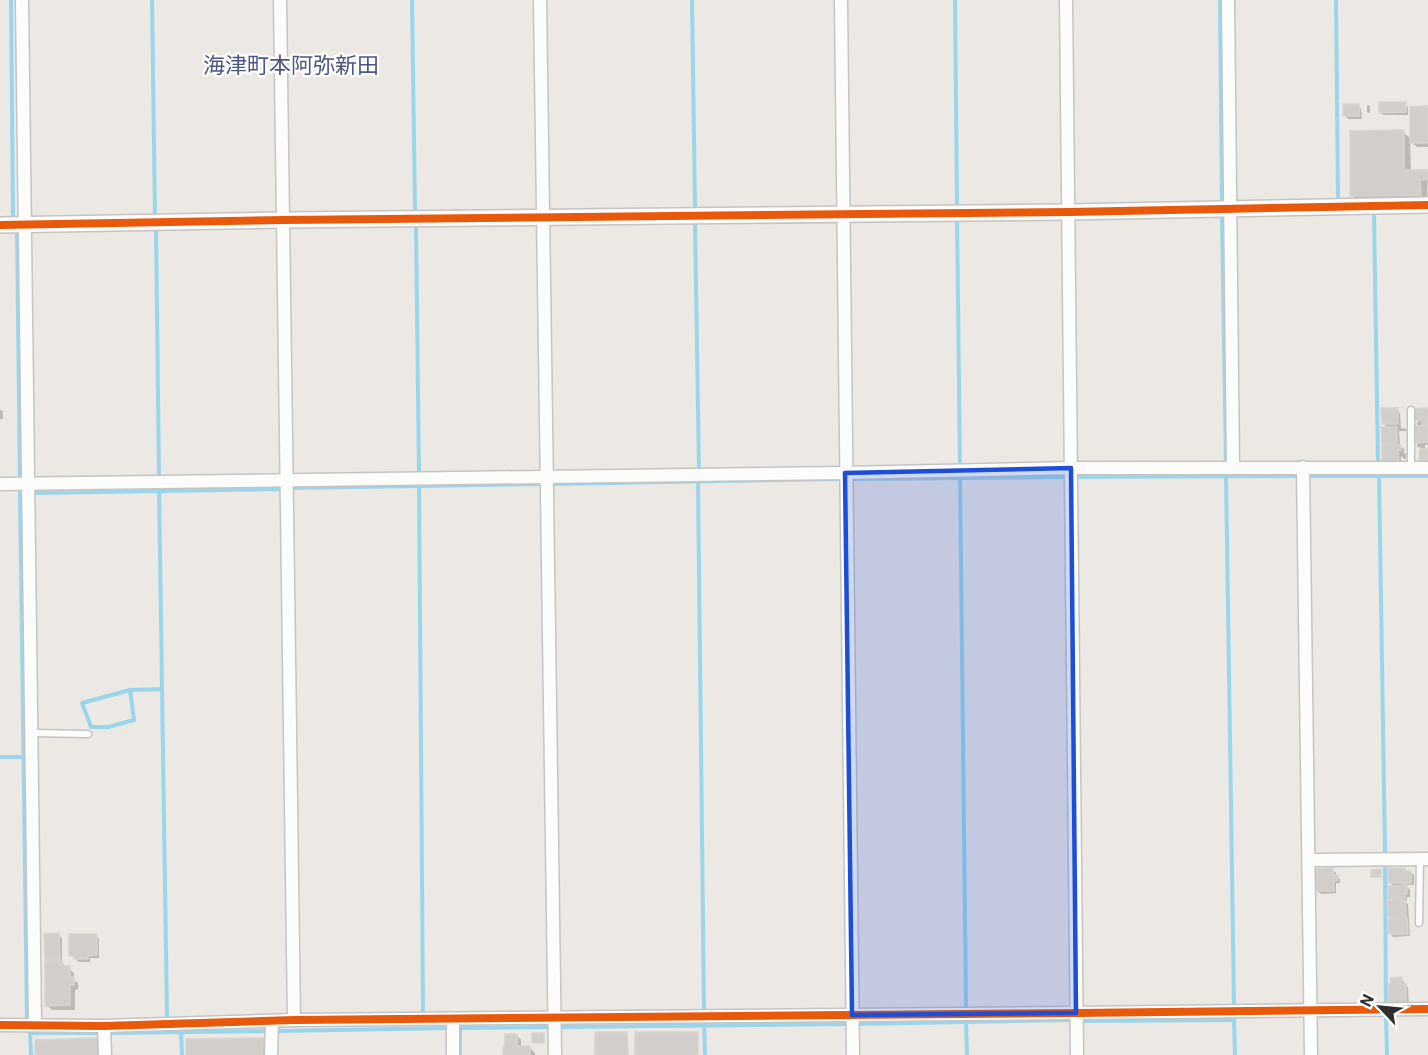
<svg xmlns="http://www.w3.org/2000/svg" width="1428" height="1055" viewBox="0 0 1428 1055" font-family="Roboto,'Noto Sans JP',sans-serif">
<rect width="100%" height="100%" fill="#ece8e4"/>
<g fill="#0003">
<path d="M 1405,104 L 1408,107 L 1408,115 L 1383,115 L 1380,112 Z"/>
<path d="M 1367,105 L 1370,106 L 1370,113 L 1367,112 Z"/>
<path d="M 1358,106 L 1361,109 L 1362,119 L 1348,119 L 1345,116 Z"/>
<path d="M 1428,108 L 1428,147 L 1417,147 L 1410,141 L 1411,171 L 1428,171 L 1427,201 L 1359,202 L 1352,195 L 1403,132 L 1412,140 Z"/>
<path d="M 0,410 L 3,411 L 3,419 L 0,419 Z"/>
<path d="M 1397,410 L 1400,413 L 1401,428 L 1407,429 L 1407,431 L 1399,431 L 1400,446 L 1404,449 L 1404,453 L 1406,454 L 1406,459 L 1404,459 L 1401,456 L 1401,463 L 1387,464 L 1384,460 L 1386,447 L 1383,443 L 1388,428 L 1383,423 Z"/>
<path d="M 1428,410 L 1428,445 L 1425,445 L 1425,450 L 1428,450 L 1428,463 L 1423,463 L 1420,460 L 1422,448 L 1417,447 L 1417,444 L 1420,444 L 1417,442 L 1420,428 L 1417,425 L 1417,422 L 1419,422 L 1417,419 Z"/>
<path d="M 1404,869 L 1414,875 L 1414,885 L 1405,885 L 1410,890 L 1410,897 L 1407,897 L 1407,901 L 1404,901 L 1408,904 L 1410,936 L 1393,937 L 1390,934 L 1393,920 L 1389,917 L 1393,902 L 1389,898 L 1394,887 L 1390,882 Z"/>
<path d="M 1333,870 L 1336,873 L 1336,876 L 1340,879 L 1340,883 L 1336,883 L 1336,893 L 1321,894 L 1317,891 Z"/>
<path d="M 59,935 L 62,938 L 62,963 L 74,973 L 74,980 L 78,983 L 78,989 L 75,990 L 75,1010 L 52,1010 L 47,1005 L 49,962 L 46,959 Z"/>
<path d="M 96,935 L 99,939 L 99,958 L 90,958 L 90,962 L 79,962 L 71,955 Z"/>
<path d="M 1402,979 L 1408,988 L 1409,1006 L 1393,1006 L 1390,1003 Z"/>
<path d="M 516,1035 L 521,1040 L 521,1048 L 530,1048 L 535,1053 L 535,1055 L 504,1055 Z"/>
</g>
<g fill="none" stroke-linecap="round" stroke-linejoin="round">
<g stroke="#99d6ec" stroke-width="4">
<path d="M 11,0 L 13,215"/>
<path d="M 152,0 L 155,214"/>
<path d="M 412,0 L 415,211"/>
<path d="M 692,0 L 695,208"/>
<path d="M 955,0 L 957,203"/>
<path d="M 1220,0 L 1222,200"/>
<path d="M 1336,0 L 1338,197"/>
<path d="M 1374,216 L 1378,462"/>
<path d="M 1222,217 L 1226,463"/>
<path d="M 957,219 L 960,466"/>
<path d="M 695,223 L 699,470"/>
<path d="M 416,227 L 419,473"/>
<path d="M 156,230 L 159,477"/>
<path d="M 17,231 L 20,478"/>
<path d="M 1379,473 L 1385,853"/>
<path d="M 1226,474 L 1234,1005"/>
<path d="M 960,475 L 966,1008"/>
<path d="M 1311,476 L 1428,476"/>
<path d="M 1075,477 L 1299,476"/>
<path d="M 851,479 L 1065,477"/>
<path d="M 698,482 L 704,1011"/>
<path d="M 419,484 L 423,1012"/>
<path d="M 553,484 L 841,479"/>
<path d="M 159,488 L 167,1018"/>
<path d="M 295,488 L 542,484"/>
<path d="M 20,490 L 27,1020"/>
<path d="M 34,493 L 281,489"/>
<path d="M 130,690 L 134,720 L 108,727 L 91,727 L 82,703 L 130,690 L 162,689"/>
<path d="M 0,757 L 23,757"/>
<path d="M 1385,868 L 1386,1004"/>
<path d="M 1386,1015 L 1387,1055"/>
<path d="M 1234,1020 L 1235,1055"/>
<path d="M 1083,1021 L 1234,1020 L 1235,1016"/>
<path d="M 966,1022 L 967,1055"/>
<path d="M 704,1023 L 705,1055"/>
<path d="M 858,1024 L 1070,1020"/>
<path d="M 560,1027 L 848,1024"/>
<path d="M 458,1028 L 548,1027"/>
<path d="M 460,1028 L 460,1055"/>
<path d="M 279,1031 L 447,1028"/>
<path d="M 30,1032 L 31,1055"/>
<path d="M 181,1032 L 182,1055"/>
<path d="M 30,1033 L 101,1033"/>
<path d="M 111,1033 L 267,1031"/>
</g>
</g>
<g fill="#d1cecb" stroke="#d7d4d0" stroke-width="1.5">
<path d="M 1379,102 L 1406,102 L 1406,112 L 1379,113 Z"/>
<rect x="1343" y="104" width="16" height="12"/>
<path d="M 1428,106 L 1428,143 L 1410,143 L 1410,107 Z"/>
<path d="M 1404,130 L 1404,170 L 1428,170 L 1428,179 L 1420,180 L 1421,195 L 1350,196 L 1350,131 Z"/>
<path d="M 1381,408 L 1398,408 L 1398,424 L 1382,424 Z"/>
<path d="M 1428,408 L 1428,425 L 1422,425 L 1422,420 L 1415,420 L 1415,409 Z"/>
<path d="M 1415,426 L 1428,426 L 1428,442 L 1416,443 Z"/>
<path d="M 1381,427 L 1397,427 L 1397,443 L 1382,444 Z"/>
<path d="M 1382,445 L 1401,445 L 1401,450 L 1398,450 L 1399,461 L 1382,461 Z"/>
<path d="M 1428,448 L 1428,460 L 1419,460 L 1420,449 Z"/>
<path d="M 1333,868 L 1333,875 L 1338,875 L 1338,880 L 1334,881 L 1334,891 L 1316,891 L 1316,869 Z"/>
<path d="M 1388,868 L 1405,868 L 1405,871 L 1411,871 L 1411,883 L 1388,883 Z"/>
<path d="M 1381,869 L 1381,877 L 1371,877 L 1371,870 Z"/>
<path d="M 1407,885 L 1407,894 L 1405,894 L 1405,898 L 1388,899 L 1388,886 Z"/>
<path d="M 1387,900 L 1405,900 L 1406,917 L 1388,917 Z"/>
<path d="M 1407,918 L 1408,934 L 1388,934 L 1388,919 Z"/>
<path d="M 59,933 L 60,960 L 45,960 L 44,934 Z"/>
<path d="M 69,934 L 97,934 L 97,955 L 88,956 L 88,959 L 74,959 L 74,956 L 69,956 Z"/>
<path d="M 45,961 L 62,961 L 62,966 L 70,966 L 70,977 L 74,977 L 74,985 L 70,985 L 70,1005 L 45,1006 Z"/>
<path d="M 1402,977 L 1402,984 L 1406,984 L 1406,1003 L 1389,1003 L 1388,984 L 1391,984 L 1390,978 Z"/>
<path d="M 595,1032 L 627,1032 L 628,1055 L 595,1055 Z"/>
<rect x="635" y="1032" width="63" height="23"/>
<rect x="532" y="1033" width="12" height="10"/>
<path d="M 505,1034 L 517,1034 L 517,1046 L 530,1046 L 530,1055 L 503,1055 L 503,1046 L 505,1046 Z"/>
<path d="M 99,1038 L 100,1055 L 35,1055 L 35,1040 Z"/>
<path d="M 266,1038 L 267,1055 L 186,1055 L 186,1039 Z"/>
</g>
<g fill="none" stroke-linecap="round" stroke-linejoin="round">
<defs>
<g id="service">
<path d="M 1411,410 L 1411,468"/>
<path d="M 32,733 L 88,734"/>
<path d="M 1419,923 L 1420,859"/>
</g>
<g id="minor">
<path d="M 22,0 L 35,1025"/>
<path d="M 280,0 L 294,1020"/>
<path d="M 540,0 L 555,1055"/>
<path d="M 841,0 L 853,1055"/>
<path d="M 1066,0 L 1077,1055"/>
<path d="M 1228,0 L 1233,467"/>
<path d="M 1303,467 L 1311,1055"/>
<path d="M 0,484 L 845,473 L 1071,468 L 1428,468"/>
<path d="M 1309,860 L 1428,859"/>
<path d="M 453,1019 L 453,1055"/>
<path d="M 0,1025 L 104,1026 L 294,1020 L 1076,1013 L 1428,1009"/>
<path d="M 104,1026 L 105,1055"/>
<path d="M 271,1055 L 272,1021"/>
</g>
<path id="tertiary" d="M 0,225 L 283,220 L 1069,212 L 1428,205"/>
</defs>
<use href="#service" stroke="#c5c4c5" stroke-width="9"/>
<use href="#minor" stroke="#c5c4c5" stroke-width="15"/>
<use href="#tertiary" stroke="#c5c4c5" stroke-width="18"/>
<use href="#service" stroke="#fcfcfb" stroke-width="6"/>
<use href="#minor" stroke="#fcfcfb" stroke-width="12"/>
<use href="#tertiary" stroke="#fcfcfb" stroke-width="15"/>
<defs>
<g id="cycleway">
<path d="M 0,225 L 283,220 L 1069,212 L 1428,205"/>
<path d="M 0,1025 L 104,1026 L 294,1020 L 1076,1013 L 1428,1009"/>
</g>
</defs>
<use href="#cycleway" stroke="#fff" stroke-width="11"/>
<use href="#cycleway" stroke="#e8590c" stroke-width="8"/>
</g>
<path fill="#1d4ed8" fill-opacity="0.2" stroke="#1d4ed8" stroke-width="4.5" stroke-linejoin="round" d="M 1071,468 L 1076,1013 L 852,1015 L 845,473 Z"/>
<g text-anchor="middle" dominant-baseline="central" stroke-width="4.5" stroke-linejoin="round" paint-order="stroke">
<g font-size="22" fill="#4d5680" stroke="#fff">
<text x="291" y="65">海津町本阿弥新田</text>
</g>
</g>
<g transform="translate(1380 1007) rotate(296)" stroke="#ffffff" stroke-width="4.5" paint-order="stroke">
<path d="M0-4.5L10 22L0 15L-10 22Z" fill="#2e2e2e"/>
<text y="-9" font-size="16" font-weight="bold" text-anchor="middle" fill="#2e2e2e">N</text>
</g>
</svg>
